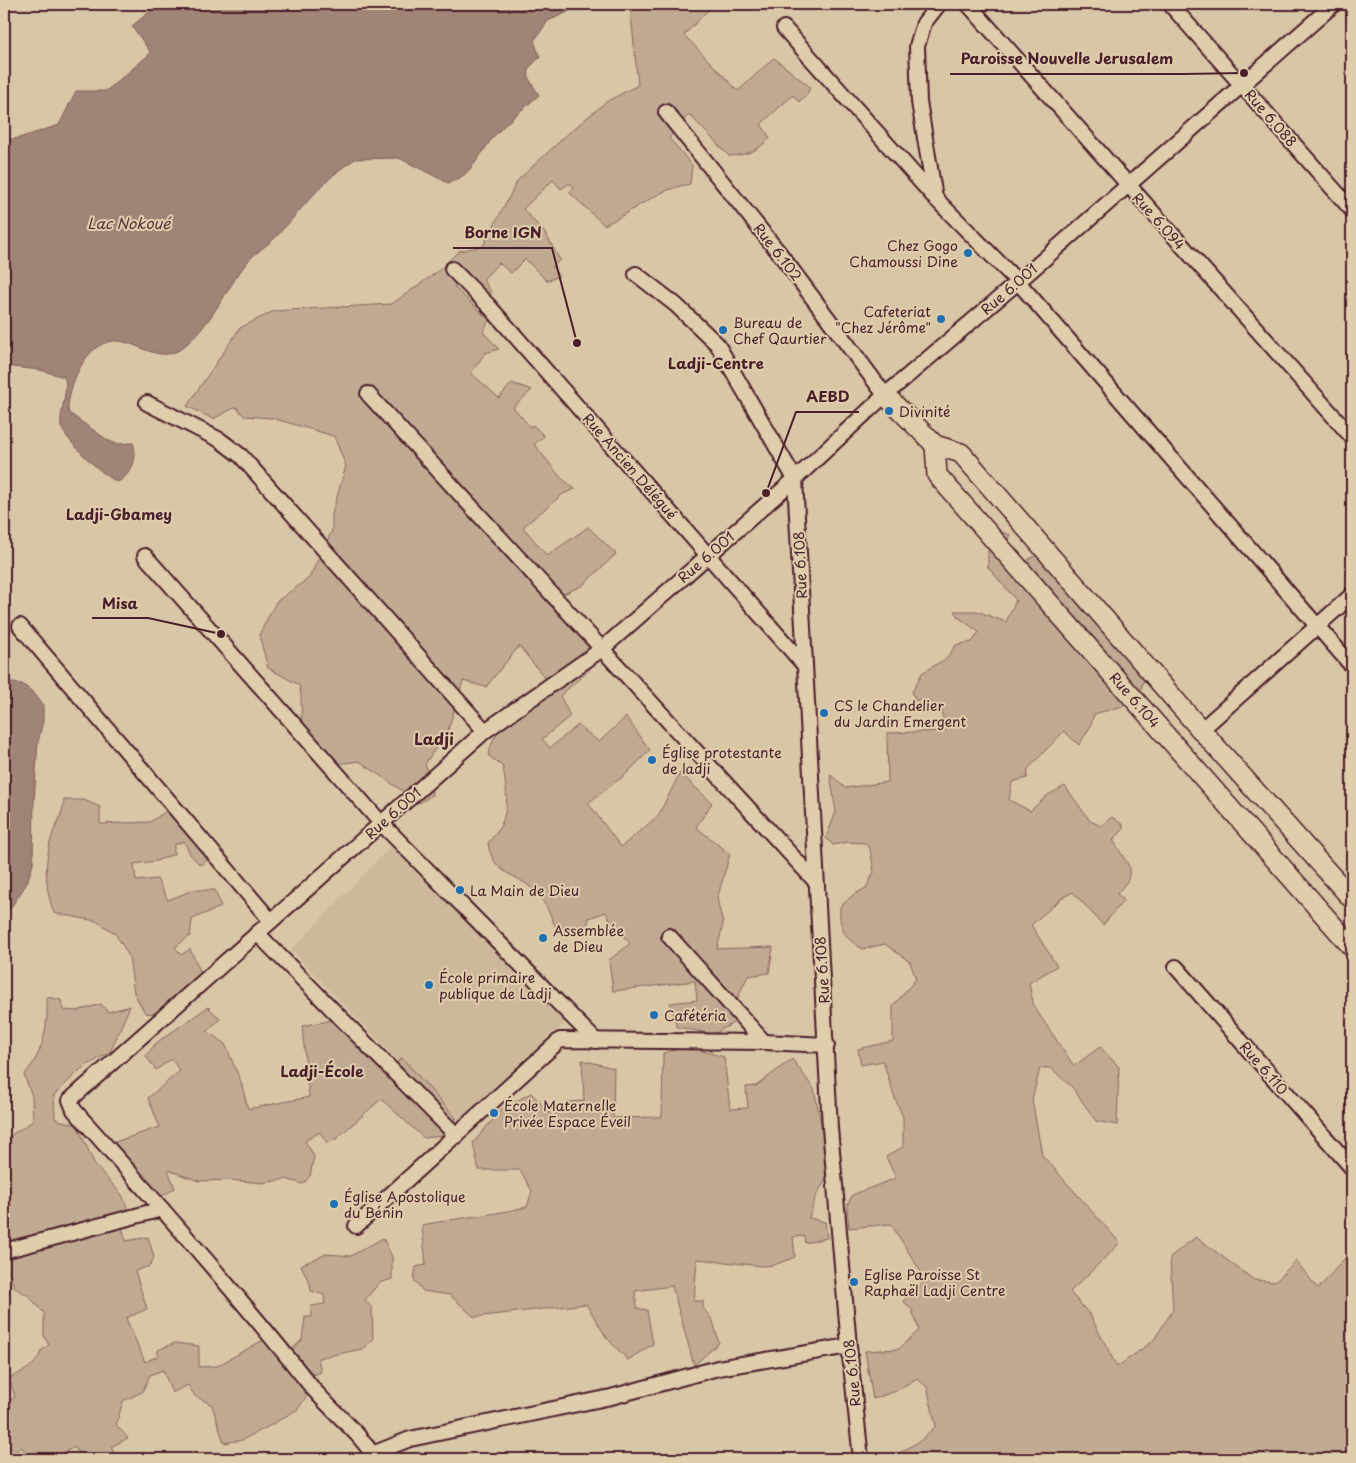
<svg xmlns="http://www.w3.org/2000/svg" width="1356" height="1463" viewBox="0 0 1356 1463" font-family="'Playpen Sans',sans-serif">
<rect width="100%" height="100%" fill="#d9c6a6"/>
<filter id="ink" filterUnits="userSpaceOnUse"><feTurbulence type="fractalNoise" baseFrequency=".02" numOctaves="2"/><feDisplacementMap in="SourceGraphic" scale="10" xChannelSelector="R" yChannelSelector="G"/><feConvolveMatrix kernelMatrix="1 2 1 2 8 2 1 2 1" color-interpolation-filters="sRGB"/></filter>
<g filter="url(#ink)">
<path fill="#cdb89c" d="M 391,846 L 568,1020 L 460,1125 L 291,950 Z"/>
<g fill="#c2aa92" stroke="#86645e">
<path d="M 630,4 L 714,4 L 684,35 L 738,91 L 774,58 L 810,87 L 807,94 L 799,102 L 793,95 L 761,124 L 770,138 C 757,151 748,155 729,156 L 689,114 L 669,138 L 692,165 L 690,184 C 656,189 634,212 604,225 L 569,192 L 574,188 L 570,183 L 561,189 L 553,180 L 523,209 L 545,233 L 560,260 L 552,267 L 559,276 L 547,281 L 525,259 L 511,273 L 499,263 L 483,279 L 491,292 L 490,305 L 460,272 L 454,287 L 489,320 L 483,332 L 499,349 L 485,353 L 471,373 L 499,398 L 512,383 L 532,390 L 513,407 L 530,427 L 533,425 L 544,436 L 534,444 L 561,478 L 575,489 L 563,494 L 523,527 L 547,556 L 588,527 L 616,554 L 583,585 L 555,598 L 601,659 L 560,696 L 570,716 L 542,739 L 550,748 L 578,725 L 599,742 L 626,717 L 650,750 L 626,774 L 588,803 L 621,847 L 658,816 L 680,773 L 712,803 L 696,827 L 730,854 L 717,899 L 723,924 L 717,949 L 773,947 L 769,973 L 748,976 L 738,996 L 737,1021 L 714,1034 L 677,1027 L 670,1003 L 697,1000 L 695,981 L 613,991 L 609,960 L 630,944 C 621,932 611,924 606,912 L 589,918 L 586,932 L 558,933 C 552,918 546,903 535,891 C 517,873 493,876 488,843 C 511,819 508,798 503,767 L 488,755 C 499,718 519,704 545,678 L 519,646 L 486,687 L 463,681 L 448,730 L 425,764 L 430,777 L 432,795 L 420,803 L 359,761 L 329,765 L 302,733 L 301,695 L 299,685 L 268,668 L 259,635 L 276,602 L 309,578 L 332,531 L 332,514 L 346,466 L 334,436 L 272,418 L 244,416 L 236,407 L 213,419 L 187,406 L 240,328 L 274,311 L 392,304 L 437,272 L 459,251 L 483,246 L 518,180 L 571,131 L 606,102 L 638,85 Z"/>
<path d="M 1001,532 L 1010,535 L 1002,551 L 1021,564 L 1049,548 L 1153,661 L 1143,682 L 1137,702 L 1094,714 L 1090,727 L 1079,745 L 1064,731 L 1028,769 L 1027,778 L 1012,782 L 1009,800 L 1030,811 L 1048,795 L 1065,786 L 1090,821 L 1101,826 L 1112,817 L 1123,825 L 1123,830 L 1113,840 L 1130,868 L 1128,880 L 1117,894 L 1124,900 L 1103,925 L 1073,892 L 1062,898 L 1031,925 L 1057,966 L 1029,983 L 1034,1007 L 1074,1066 L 1100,1047 L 1119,1067 L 1117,1125 L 1096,1121 L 1072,1087 L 1051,1068 L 1040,1068 L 1032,1099 L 1042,1155 L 1120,1243 L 1070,1292 L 1090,1315 L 1117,1367 L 1153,1341 L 1173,1310 L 1170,1257 L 1196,1237 L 1254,1280 L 1275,1282 L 1296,1261 L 1318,1289 L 1352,1250 L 1352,1459 L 889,1459 L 920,1441 L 936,1426 L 927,1387 L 917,1378 L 896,1391 L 873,1399 L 865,1351 L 899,1349 L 919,1330 L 912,1310 L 903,1301 L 926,1280 L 891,1224 L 849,1228 L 847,1207 L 852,1195 L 896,1178 L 886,1157 L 903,1147 L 903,1117 L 894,1096 L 883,1061 L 861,1065 L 858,1049 L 893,1041 L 893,1006 L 916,979 L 910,962 L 885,944 L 863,949 C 844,938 839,929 840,907 L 853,895 L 866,888 L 874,872 L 870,849 L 865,843 L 847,842 L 833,845 L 826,838 L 836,812 L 830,774 L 845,788 L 888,782 L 887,733 L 945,731 L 941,706 L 926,700 L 915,700 L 912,692 L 922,673 L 947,658 L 956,645 L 972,642 L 979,632 L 958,617 L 954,611 L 977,611 L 1006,622 L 1016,600 L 988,567 L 988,541 Z"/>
<path d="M 64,800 L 84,800 L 100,807 L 100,824 L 150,822 L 174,806 L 208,860 L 200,865 L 190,854 L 184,841 L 174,845 L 174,854 L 156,861 L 134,864 L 136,881 L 157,879 L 168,900 L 193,890 L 215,890 L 221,907 L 192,919 L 190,936 L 175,947 L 181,955 L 190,949 L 201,973 L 187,995 L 165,1015 L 145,1013 L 134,993 L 129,956 L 115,933 L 96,921 L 54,913 C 44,887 44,859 53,833 C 58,821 63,813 64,800 Z"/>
<path d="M 47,997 L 61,1000 L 63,1010 L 77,1011 L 101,1004 L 108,1012 L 130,1006 L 110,1052 L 81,1069 L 54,1095 L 55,1119 L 77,1125 L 95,1165 L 122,1195 L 133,1221 L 121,1224 L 126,1241 L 148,1237 L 154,1257 L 150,1266 L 135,1271 L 147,1309 L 126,1318 L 145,1362 L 158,1356 L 158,1350 L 175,1343 L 199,1346 L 199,1367 L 217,1366 L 265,1339 L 308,1394 L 298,1409 L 271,1425 L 242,1440 L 224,1443 L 212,1405 L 195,1396 L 188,1385 L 172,1393 L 163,1370 L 150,1375 L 142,1392 L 123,1401 L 116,1425 L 128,1438 L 111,1447 L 117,1459 L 81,1459 L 75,1447 L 49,1459 L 29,1459 L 22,1447 L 11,1454 L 4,1451 L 4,1403 L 15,1397 L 9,1378 C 24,1371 36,1367 41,1351 L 49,1345 L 44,1336 L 44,1313 L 29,1296 L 15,1288 L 4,1262 L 4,1223 L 11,1213 L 4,1144 L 13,1134 L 33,1121 L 32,1096 L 24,1075 C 44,1053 48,1026 47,997 Z"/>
<path d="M 208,1007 L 220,1019 L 207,1031 L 225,1044 L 241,1082 L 248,1109 L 309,1097 L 302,1026 L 338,1019 L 385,1072 L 402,1058 L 456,1118 L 449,1135 L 424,1138 L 381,1099 L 336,1139 L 327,1143 L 320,1132 L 305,1141 L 314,1156 L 310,1176 L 303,1184 L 286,1179 L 263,1183 L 230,1180 L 199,1181 L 168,1170 L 175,1188 L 156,1200 L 133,1190 L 112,1163 L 115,1142 L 160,1127 L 148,1098 L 180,1071 L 171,1059 L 156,1070 L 146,1056 L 156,1043 Z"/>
<path d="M 688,1047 L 724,1057 L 730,1109 L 748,1108 L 746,1087 L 756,1086 L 792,1059 L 814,1089 L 831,1171 L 816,1196 L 809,1218 L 825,1222 L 827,1238 L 805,1243 L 804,1236 L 793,1237 L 795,1257 L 774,1265 L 762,1266 L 697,1259 L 694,1301 L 703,1301 L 703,1308 L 713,1321 L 719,1343 L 694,1365 L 672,1286 L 635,1291 L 637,1308 L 647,1310 L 653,1344 L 628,1360 L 607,1338 L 586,1304 L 474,1317 L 450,1295 L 423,1291 L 414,1280 L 416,1267 L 426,1265 L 422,1225 C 457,1218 492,1215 527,1207 L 532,1191 L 520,1170 L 479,1170 L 473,1143 L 502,1109 L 531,1093 L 553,1117 L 567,1102 L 584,1101 L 582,1060 L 614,1068 L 613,1118 L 662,1117 L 663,1053 Z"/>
<path d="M 383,1238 L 392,1257 L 392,1279 L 379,1283 L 365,1300 L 372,1308 L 373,1340 L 362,1349 L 318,1358 L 321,1372 L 314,1375 L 290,1351 L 302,1340 L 305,1317 L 312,1317 L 311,1306 L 325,1304 L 324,1295 L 311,1291 L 310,1284 L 301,1265 L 326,1254 L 351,1256 Z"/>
</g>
<g fill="#a08476" stroke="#7e5c58">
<path d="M 159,4 L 575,4 L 568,12 L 548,21 L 534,41 L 540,57 L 528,69 L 529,79 L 539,95 C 526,107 510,119 498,132 C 481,149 473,177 448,183 L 399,158 L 355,159 C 324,178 301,210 277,236 C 268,245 256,252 248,261 C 226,289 211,326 182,348 C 159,366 136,339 113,341 C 84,344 69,386 68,409 L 69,413 L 109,441 L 117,444 L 133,443 C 139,459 131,474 118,482 C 105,478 63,438 61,426 C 59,412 70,387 64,377 L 40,370 L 4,366 L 4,140 L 19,138 L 59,125 L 76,91 L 106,91 L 151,53 L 132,26 Z"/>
<path d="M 4,682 L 22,684 L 34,693 L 43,705 L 43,721 L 38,742 L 34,801 L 33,864 L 27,883 L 4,918 Z"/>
</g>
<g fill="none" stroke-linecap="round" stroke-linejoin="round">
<defs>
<g id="street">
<path d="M 968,4 L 1352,437"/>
<path d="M 1170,4 L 1352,210"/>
<path d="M 784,28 L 936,199 L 1018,282 L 1352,666"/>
<path d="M 666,112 L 780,254 L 885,395"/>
<path d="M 935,198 L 919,102 L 917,46 L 924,23 L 939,4"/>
<path d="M 452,269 L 488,305 L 805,666"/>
<path d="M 636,274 L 676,305 L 717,344 L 795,479 L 830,1128 L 849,1346 L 861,1459"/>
<path d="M 368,394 L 816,882"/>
<path d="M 147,403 L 220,440 L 241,456 L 485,731"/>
<path d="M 145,556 L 381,823 L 596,1041"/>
<path d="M 20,626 L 271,921"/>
<path d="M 1201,730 L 1352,595"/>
<path d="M 257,933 L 457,1136"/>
<path d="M 669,936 L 764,1042"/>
<path d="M 1176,967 L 1352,1168"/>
<path d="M 356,1226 L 560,1040 L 764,1042 L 827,1045"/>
<path d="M 4,1251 L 162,1209"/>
<path d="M 372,1454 L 410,1439 L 611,1397 L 718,1368 L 849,1346"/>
<path d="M 375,1459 C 362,1434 329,1409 310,1385 C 235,1291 155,1200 74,1110 L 70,1100 L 485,731 L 602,649 L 795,479 L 885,395 L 1018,282 L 1334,4"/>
</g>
<g id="secondary">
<path d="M 885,395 L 935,445 L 961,453 L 1201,730 L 1352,899"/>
<path d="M 935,445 L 937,475 L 1352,947"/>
</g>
</defs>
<use href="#street" stroke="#4a1f2b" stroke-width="18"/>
<use href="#secondary" stroke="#4a1f2b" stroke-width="22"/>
<use href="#street" stroke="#dfcdab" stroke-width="14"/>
<use href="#secondary" stroke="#dfcdab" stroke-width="19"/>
</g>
</g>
<g fill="#1f6fb2" stroke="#dfcdab" stroke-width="2">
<circle cx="968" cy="253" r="5"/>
<circle cx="941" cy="319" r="5"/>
<circle cx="723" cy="330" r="5"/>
<circle cx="889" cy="411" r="5"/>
<circle cx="824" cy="713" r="5"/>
<circle cx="652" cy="760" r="5"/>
<circle cx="460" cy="890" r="5"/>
<circle cx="543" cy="938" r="5"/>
<circle cx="429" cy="985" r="5"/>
<circle cx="654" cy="1015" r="5"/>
<circle cx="494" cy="1113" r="5"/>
<circle cx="334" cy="1204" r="5"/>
<circle cx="854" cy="1282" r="5"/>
</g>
<g text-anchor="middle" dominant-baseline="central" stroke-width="4" stroke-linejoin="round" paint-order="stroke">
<g font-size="14" fill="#4a1f2b" stroke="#dfcdab">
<text transform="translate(1271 118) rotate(49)">Rue 6.088</text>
<text transform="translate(1159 221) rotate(48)">Rue 6.094</text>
<text transform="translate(778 252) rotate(52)">Rue 6.102</text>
<text transform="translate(1009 289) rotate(-41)">Rue 6.001</text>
<text transform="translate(630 466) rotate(49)">Rue Ancien Délégué</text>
<text transform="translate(706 557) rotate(-41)">Rue 6.001</text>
<text transform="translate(800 565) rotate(-93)">Rue 6.108</text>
<text transform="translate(1135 700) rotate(49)">Rue 6.104</text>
<text transform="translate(393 813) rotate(-42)">Rue 6.001</text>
<text transform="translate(822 970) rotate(-94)">Rue 6.108</text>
<text transform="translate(1264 1068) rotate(49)">Rue 6.110</text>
<text transform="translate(852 1373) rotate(-96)">Rue 6.108</text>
</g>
<g font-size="14" fill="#4a1f2b" stroke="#dfcdab" text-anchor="start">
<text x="958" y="245" text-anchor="end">Chez Gogo<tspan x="958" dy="16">Chamoussi Dine</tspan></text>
<text x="931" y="311" text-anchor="end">Cafeteriat<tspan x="931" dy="16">"Chez Jérôme"</tspan></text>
<text x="733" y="322">Bureau de<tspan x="733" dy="16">Chef Qaurtier</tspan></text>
<text x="899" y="411">Divinité</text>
<text x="834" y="705">CS le Chandelier<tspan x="834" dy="16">du Jardin Emergent</tspan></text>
<text x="662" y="752">Église protestante<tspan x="662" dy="16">de ladji</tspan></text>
<text x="470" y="890">La Main de Dieu</text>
<text x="553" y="930">Assemblée<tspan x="553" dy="16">de Dieu</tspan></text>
<text x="439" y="977">École primaire<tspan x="439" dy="16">publique de Ladji</tspan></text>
<text x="664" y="1015">Cafétéria</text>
<text x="504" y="1105">École Maternelle<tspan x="504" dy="16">Privée Espace Éveil</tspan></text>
<text x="344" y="1196">Église Apostolique<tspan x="344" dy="16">du Bénin</tspan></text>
<text x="864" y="1274">Eglise Paroisse St<tspan x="864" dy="16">Raphaël Ladji Centre</tspan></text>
</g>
<g font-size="15" font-style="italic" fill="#5b333a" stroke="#dfcdab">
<text x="129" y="222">Lac Nokoué</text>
</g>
<g font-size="15" font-weight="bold" fill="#4a1f2b" stroke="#dfcdab">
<text x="716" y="362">Ladji-Centre</text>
<text x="119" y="513">Ladji-Gbamey</text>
<text x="322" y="1070">Ladji-École</text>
</g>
<g font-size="16" font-weight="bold" fill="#4a1f2b" stroke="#dfcdab">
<text x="434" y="738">Ladji</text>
</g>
</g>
<path fill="none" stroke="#4a1f2b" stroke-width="2" d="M1244 73L1184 74H950M577 343L552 248H453M766 493L796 412H859M221 634L148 618H92"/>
<g fill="#4a1f2b" stroke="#dfcdab" stroke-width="2">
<circle cx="1244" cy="73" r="5"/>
<circle cx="577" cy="343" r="5"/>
<circle cx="766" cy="493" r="5"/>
<circle cx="221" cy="634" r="5"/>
</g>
<g font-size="15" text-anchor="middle" font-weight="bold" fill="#4a1f2b" stroke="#dfcdab" stroke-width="4" stroke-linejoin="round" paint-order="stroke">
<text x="1067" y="64">Paroisse Nouvelle Jerusalem</text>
<text x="503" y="238">Borne IGN</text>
<text x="828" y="402">AEBD</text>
<text x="120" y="609">Misa</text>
</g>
<rect width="1356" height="1463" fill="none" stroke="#dfcdab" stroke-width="20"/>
<rect x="10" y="10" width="1336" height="1443" fill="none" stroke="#4a1f2b" stroke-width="2" filter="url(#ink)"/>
</svg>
